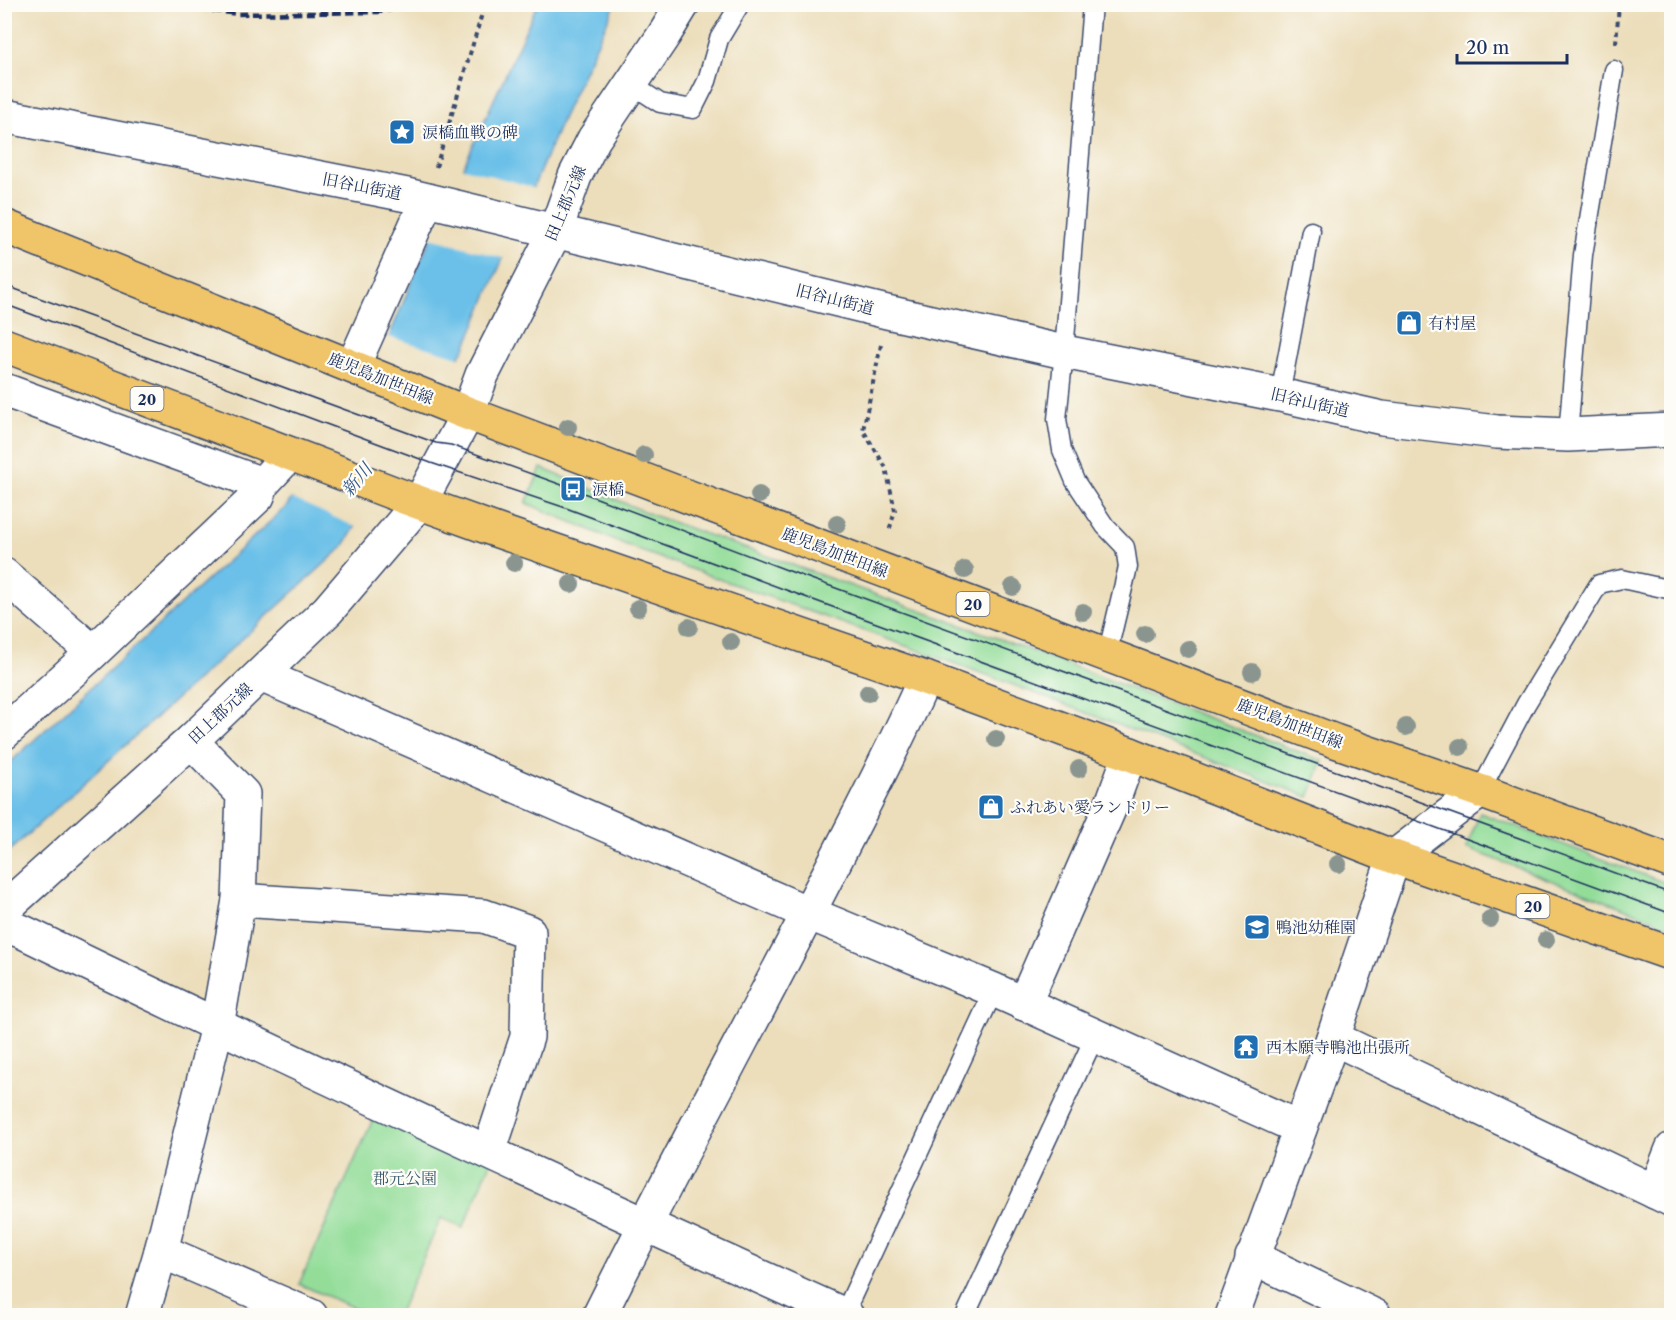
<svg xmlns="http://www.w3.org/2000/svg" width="1676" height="1320" viewBox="0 0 1676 1320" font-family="'Libre Caslon Text','Noto Serif JP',serif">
<rect width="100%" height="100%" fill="#fdfcf7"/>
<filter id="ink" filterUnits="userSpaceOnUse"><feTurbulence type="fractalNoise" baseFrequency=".0167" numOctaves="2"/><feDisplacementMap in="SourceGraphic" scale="12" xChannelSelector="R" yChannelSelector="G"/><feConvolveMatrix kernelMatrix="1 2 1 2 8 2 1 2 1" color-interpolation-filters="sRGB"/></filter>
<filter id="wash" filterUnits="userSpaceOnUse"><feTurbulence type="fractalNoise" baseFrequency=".008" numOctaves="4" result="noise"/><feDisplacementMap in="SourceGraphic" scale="24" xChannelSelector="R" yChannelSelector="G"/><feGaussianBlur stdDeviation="1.35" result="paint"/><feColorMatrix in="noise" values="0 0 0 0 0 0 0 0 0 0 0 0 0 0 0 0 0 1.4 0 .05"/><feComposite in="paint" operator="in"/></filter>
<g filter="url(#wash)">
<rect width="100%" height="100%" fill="#ecdebb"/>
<g fill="#93dd99" stroke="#57867c" stroke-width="1.5">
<path d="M 541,468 L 655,516 L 997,638 L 1323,761 L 1309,797 L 984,674 L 641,551 L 526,503 Z"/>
<path d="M 1480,813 L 1671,885 L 1671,926 L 1466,848 Z"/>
<path d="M 378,1108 L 492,1160 L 463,1228 L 441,1218 L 398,1315 L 370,1315 L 299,1284 Z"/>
</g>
<path fill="#6bc0e8" stroke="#4378a3" stroke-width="1.5" d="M 537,5 L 615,5 L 563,117 L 465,348 L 343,547 L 5,855 L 4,768 L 287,506 L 389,337 L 419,264 Z"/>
<g fill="#ecdebb">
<path d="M 460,167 L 536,188 L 506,259 L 428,237 Z"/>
<path d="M 386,336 L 462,358 L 358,528 L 289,497 Z"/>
</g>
</g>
<g filter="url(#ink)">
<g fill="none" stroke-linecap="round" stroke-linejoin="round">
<defs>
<g id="service">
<path d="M 1092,4 L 1064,352 L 1057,419 L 1062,450 L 1075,481 L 1105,526 L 1125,547 L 1128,567 L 1107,655"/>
<path d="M 631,84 L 660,103 L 693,109 L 707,81 L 719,39 L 740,4"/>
<path d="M 1280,395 L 1311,231"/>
<path d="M 1568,435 L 1583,255 L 1614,70"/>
<path d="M 1480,791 L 1526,704 L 1599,584 L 1622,579 L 1672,590"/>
<path d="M 844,1314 L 994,990"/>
<path d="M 965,1316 L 1095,1036"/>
</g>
<g id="minor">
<path d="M 4,116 L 407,195 L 887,312 L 1064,352 L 1280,395 L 1382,418 L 1497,432 L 1568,435 L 1672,430"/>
<path d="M 353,366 L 427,200"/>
<path d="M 4,390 L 262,484"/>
<path d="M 420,502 L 468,413 L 482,375 L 555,232 L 575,176 L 594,139 L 664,35 L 683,4"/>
<path d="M 4,575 L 93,652"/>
<path d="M 261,675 L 808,913 L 994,990 L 1300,1128"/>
<path d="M 4,733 L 88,657 L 258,496 L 262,484 L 290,454"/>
<path d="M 239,900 L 484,916 L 529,932 L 527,1037 L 489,1152"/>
<path d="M 4,926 L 21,931 C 294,1064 570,1191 847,1316"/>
<path d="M 1024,1004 L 1114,798 L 1130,754"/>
<path d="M 1333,1038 L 1672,1200"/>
<path d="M 1655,1192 L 1672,1149"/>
<path d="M 161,1251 L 311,1316"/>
<path d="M 1252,1257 L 1375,1316"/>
<path d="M 142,1316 L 161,1251 L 217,1026 L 239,900 L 243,794 L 191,741"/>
<path d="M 599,1316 C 673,1167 753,1021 829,873 C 862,808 896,744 925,678"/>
<path d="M 1232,1316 L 1333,1038 L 1394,857 L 1480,791"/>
</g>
<path id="tertiary" d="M 4,909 L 191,741 L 328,610 L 420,502"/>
<g id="primary">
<path d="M 4,226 L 459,410 L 1335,741 L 1480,791 L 1672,862"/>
<path d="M 4,345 L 404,497 L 498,531 L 925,678 L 1130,754 L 1394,857 L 1672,954"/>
</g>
</defs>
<use href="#service" stroke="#3a496c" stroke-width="21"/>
<use href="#minor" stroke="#3a496c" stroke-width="36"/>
<use href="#tertiary" stroke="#3a496c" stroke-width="36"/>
<use href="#primary" stroke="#3a496c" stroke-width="36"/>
<g stroke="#3a496c" stroke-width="4" stroke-dasharray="4.5 4.5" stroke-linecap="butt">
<path d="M 1616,43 L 1619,4"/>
<path d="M 436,167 L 485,4"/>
<path d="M 881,345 L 863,430 L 886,468 L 895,511 L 889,531"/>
</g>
<use href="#service" stroke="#fff" stroke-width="18"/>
<use href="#minor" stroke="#fff" stroke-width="33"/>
<use href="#tertiary" stroke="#fff" stroke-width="33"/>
<use href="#primary" stroke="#f0c469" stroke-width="33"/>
<g stroke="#1b2f5e" stroke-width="1.5">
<path d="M 4,285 L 436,443 L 451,445 L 573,489 L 792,572 L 1672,894"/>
<path d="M 4,304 L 326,424 L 431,463 L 566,508 L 786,590 L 1672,914"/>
</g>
<path stroke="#1b2f5e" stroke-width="4.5" stroke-dasharray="9 4.5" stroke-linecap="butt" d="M 158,4 L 238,14 L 378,12 L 429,4"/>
</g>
<g fill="#8a9590">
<circle cx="568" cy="427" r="9"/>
<circle cx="644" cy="455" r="9"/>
<circle cx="759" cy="495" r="9"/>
<circle cx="837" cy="524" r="9"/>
<circle cx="514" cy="563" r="9"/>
<circle cx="965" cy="570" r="9"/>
<circle cx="571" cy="584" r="9"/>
<circle cx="1013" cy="587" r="9"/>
<circle cx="638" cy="608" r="9"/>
<circle cx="1083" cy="612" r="9"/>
<circle cx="689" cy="627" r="9"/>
<circle cx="1145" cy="634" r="9"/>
<circle cx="731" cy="642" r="9"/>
<circle cx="1188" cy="649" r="9"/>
<circle cx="1252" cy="672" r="9"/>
<circle cx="868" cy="693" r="9"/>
<circle cx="1406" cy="727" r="9"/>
<circle cx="996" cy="739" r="9"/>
<circle cx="1460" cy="747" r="9"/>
<circle cx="1079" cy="769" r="9"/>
<circle cx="1338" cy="864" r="9"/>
<circle cx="1490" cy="919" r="9"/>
<circle cx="1546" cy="940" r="9"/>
</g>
</g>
<defs>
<symbol id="sight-square" viewBox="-11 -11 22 22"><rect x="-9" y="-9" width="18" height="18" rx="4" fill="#1f6fb2" stroke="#fdfcf7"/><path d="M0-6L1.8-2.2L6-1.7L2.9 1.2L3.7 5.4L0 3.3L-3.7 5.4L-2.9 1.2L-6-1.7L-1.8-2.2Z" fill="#fff"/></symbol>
<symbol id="shop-square" viewBox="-11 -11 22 22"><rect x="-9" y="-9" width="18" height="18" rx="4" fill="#1f6fb2" stroke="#fdfcf7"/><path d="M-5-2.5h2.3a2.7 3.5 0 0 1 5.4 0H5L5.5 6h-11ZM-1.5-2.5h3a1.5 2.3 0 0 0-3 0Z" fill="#fff"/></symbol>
<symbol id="bus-square" viewBox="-11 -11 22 22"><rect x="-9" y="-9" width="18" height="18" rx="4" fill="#1f6fb2" stroke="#fdfcf7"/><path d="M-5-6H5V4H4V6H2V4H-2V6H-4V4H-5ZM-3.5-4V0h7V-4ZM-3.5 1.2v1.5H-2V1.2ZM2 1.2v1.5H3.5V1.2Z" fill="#fff"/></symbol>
<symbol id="school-square" viewBox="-11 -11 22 22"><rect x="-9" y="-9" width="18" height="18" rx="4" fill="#1f6fb2" stroke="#fdfcf7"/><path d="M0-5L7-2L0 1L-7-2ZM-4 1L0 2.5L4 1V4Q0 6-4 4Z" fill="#fff"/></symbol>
<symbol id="temple-square" viewBox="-11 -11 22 22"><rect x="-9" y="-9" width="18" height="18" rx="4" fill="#1f6fb2" stroke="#fdfcf7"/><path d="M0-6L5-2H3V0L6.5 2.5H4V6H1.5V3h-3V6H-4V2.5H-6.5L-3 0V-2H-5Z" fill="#fff"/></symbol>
</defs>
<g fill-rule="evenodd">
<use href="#sight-square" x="387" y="117" width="30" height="30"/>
<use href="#shop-square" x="1394" y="308" width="30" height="30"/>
<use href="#bus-square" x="558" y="474" width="30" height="30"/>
<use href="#shop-square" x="976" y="792" width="30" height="30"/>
<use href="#school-square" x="1242" y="912" width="30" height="30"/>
<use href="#temple-square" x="1231" y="1032" width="30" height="30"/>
</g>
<g text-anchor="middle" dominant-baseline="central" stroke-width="4.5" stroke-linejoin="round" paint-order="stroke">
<g fill="#fdfcf7" stroke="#5f6c8c" stroke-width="1.5">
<rect x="130.5" y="387" width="33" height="24" rx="4.5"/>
<rect x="956.5" y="592" width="33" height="24" rx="4.5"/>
<rect x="1516.5" y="894" width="33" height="24" rx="4.5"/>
</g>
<g font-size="15" font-weight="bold" fill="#1b2f5e">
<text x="147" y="399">20</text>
<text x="973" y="604">20</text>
<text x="1533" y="906">20</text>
</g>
<g font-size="16" fill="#1b2f5e" stroke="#fdfcf7" text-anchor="start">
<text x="422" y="132">涙橋血戦の碑</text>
<text x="1428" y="323">有村屋</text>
<text x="592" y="489">涙橋</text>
<text x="1010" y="807">ふれあい愛ランドリー</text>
<text x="1276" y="927">鴨池幼稚園</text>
<text x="1266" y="1047">西本願寺鴨池出張所</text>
</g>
<g font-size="16" fill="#1b2f5e" stroke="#fdfcf7">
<text transform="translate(362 186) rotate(11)">旧谷山街道</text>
<text transform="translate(565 203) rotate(-67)">田上郡元線</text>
<text transform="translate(835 299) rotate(14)">旧谷山街道</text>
<text transform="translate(381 378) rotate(22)">鹿児島加世田線</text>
<text transform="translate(1310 402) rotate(13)">旧谷山街道</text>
<text transform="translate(835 552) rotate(21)">鹿児島加世田線</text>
<text transform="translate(220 713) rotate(-43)">田上郡元線</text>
<text transform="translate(1290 723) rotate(21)">鹿児島加世田線</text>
</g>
<g font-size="16" fill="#395a6d" stroke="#fdfcf7">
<text x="405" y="1178">郡元公園</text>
</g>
<g font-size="18" font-style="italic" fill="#335a87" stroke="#fdfcf7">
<text transform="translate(357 480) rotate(-50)">新川</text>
</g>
</g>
<rect width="1676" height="1320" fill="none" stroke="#fdfcf7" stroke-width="24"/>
<path d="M1457 54v9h110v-9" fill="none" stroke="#1b2f5e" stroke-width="3"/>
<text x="1466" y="54" font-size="18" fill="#1b2f5e" stroke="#fdfcf7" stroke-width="4.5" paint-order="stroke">20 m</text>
</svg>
